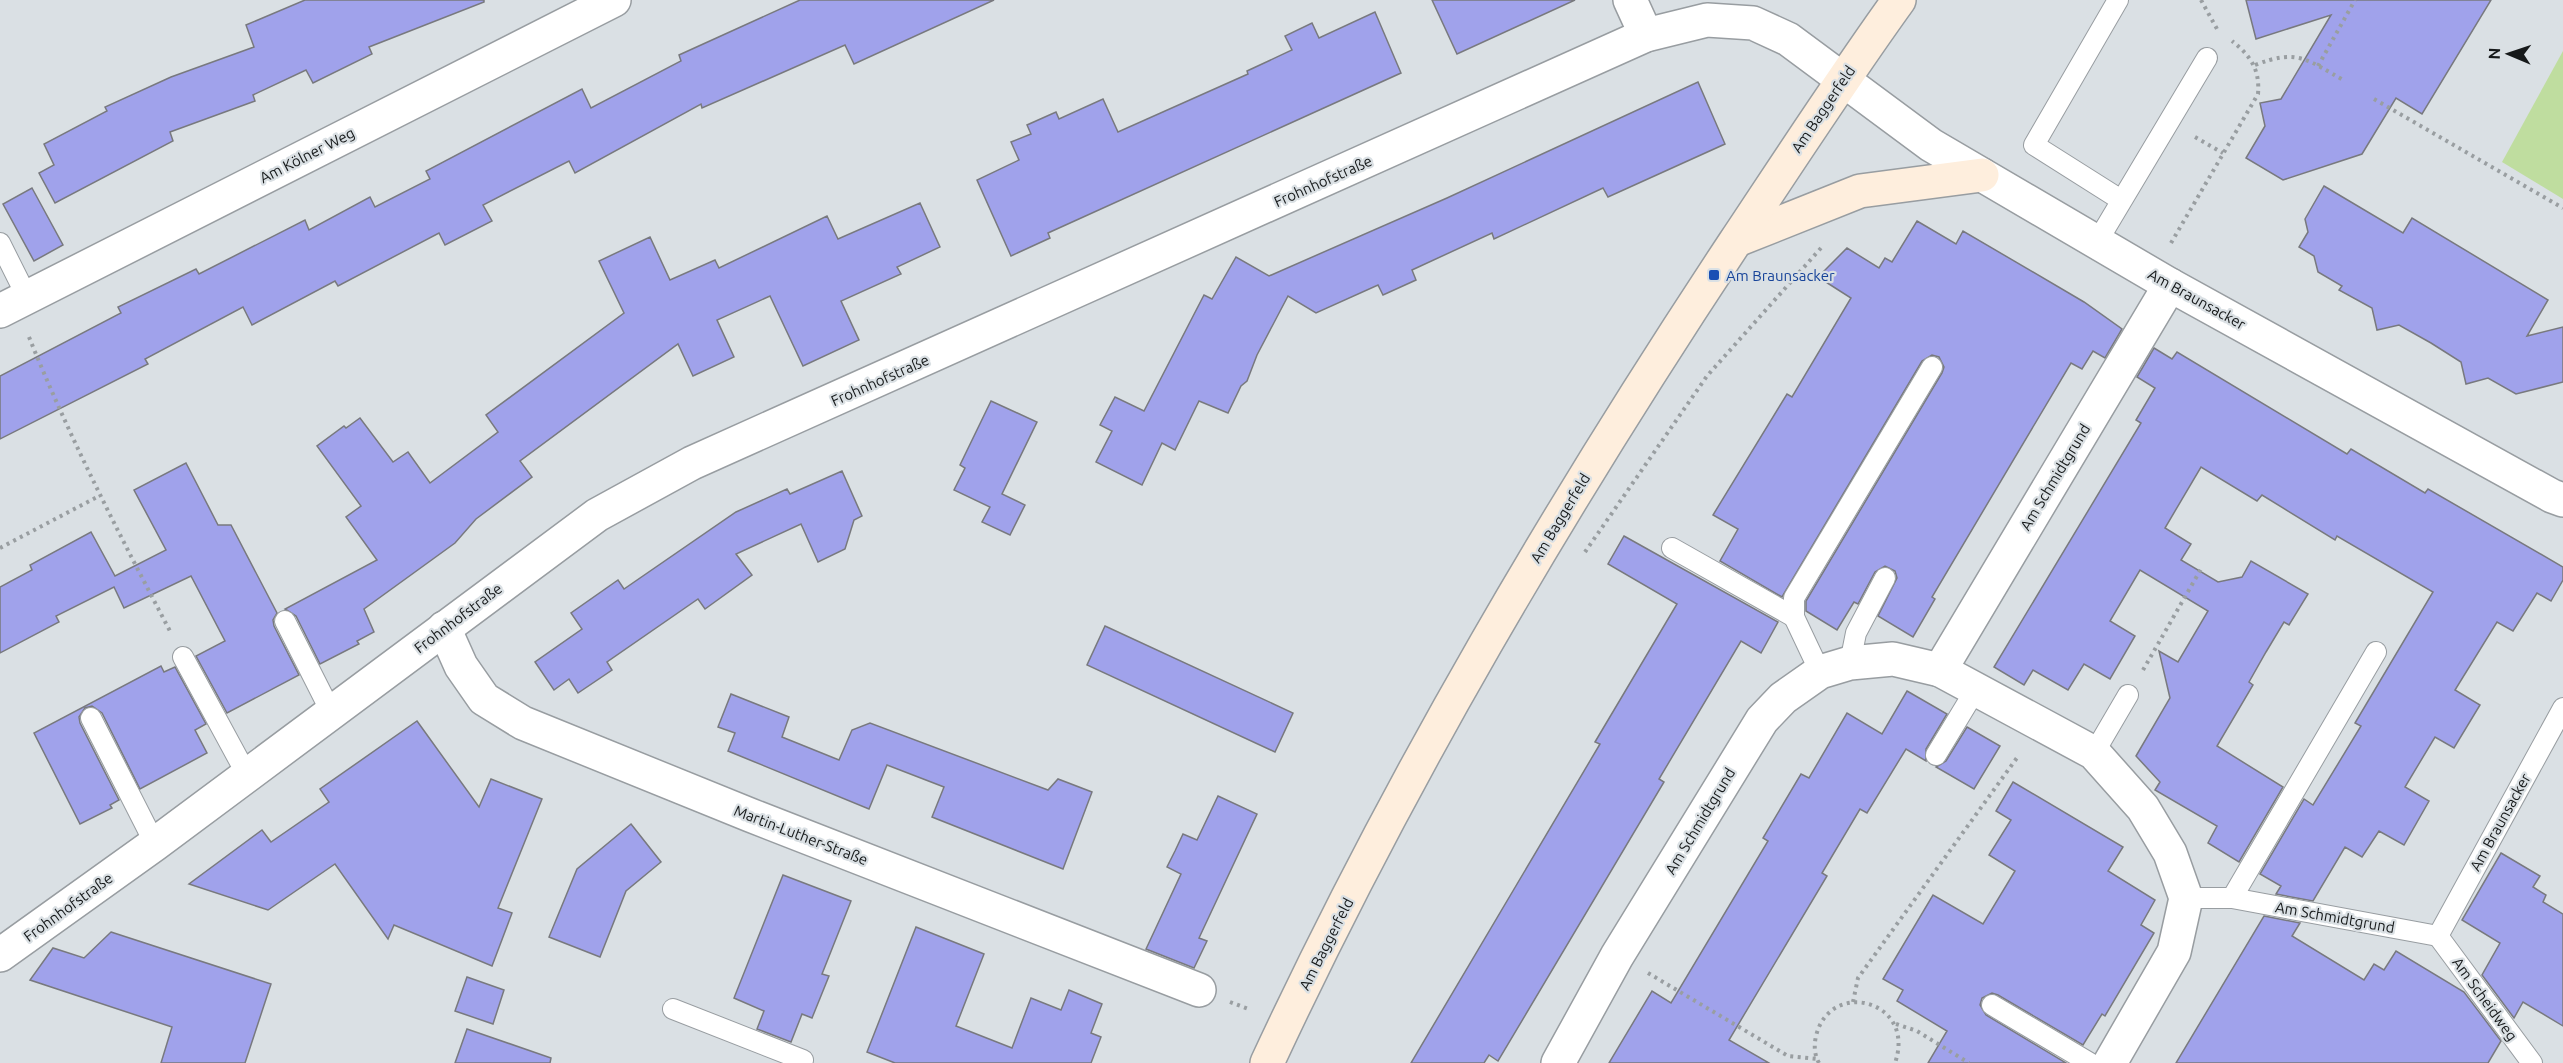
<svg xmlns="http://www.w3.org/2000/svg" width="2563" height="1063" viewBox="0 0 2563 1063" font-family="Ubuntu,sans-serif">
<rect width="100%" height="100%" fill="#dae0e4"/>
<path fill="#bfdd9f" d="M 2563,51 L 2563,199 L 2502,162 Z"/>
<g fill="#a0a2eb" stroke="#78797e" stroke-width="1.5">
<path d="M 305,0 L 484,0 L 484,2 L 369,47 L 372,54 L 313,83 L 306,70 L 253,95 L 255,101 L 170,132 L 173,141 L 55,203 L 39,173 L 54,165 L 44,144 L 107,111 L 105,107 L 171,77 L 254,47 L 246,25 Z"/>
<path d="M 800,0 L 994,0 L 854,64 L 845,45 L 702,108 L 701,104 L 575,173 L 569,161 L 483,205 L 492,221 L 445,245 L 439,233 L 338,286 L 335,281 L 252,325 L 243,307 L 145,359 L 148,364 L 0,439 L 0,376 L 121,313 L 118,307 L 196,269 L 199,274 L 305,220 L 309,230 L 370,197 L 375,207 L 430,179 L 426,171 L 582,89 L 591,108 L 681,61 L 679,55 Z"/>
<path d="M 1432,0 L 1575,0 L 1457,54 Z"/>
<path d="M 2246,0 L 2491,0 L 2422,114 L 2396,98 L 2362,154 L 2283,180 L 2246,158 L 2265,126 L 2260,103 L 2281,99 L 2331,15 L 2256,39 Z"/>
<path d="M 1375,12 L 1401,73 L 1048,233 L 1050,238 L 1011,256 L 977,180 L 1019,160 L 1011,142 L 1031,134 L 1027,125 L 1056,112 L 1059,119 L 1103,99 L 1118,132 L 1248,74 L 1247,71 L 1292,50 L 1285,36 L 1312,23 L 1319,38 Z"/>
<path d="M 1698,82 L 1725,144 L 1608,197 L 1603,188 L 1494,239 L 1492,233 L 1412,270 L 1416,280 L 1383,295 L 1378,285 L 1316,313 L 1288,296 L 1257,355 L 1247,381 L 1241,386 L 1228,413 L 1199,401 L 1175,450 L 1162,443 L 1142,485 L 1096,462 L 1112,431 L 1100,425 L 1115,397 L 1144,411 L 1204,295 L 1212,299 L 1236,257 L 1269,276 L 1447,198 Z"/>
<path d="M 2324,186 L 2403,233 L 2412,218 L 2548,300 L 2527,336 L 2563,327 L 2563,382 L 2516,394 L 2488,378 L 2466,384 L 2461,362 L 2431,343 L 2399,325 L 2377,330 L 2372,308 L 2339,290 L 2342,286 L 2318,272 L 2314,256 L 2299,247 L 2308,232 L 2305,219 Z"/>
<path d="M 32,188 L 63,245 L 34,261 L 3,204 Z"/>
<path d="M 920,203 L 940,247 L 897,267 L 901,274 L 841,301 L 859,340 L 803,366 L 770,296 L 717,320 L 734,357 L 693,376 L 678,344 L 520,461 L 532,477 L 476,519 L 455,543 L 364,609 L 374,632 L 357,641 L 359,644 L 320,664 L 296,616 L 285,609 L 377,560 L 346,517 L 361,506 L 317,446 L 344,426 L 346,428 L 360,418 L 393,462 L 408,452 L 430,483 L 498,432 L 486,415 L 624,313 L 599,261 L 650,237 L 670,280 L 715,260 L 719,268 L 827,216 L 838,239 Z"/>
<path d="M 1917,221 L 1956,244 L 1963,231 L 2084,302 L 2122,329 L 2105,358 L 2093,351 L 2082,369 L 2071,363 L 1932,597 L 1935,599 L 1913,637 L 1878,616 L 1897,578 L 1895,571 L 1885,566 L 1875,572 L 1858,604 L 1854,602 L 1837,630 L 1806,611 L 1806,601 L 1942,373 L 1944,367 L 1939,357 L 1932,355 L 1922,361 L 1782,597 L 1720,561 L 1738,529 L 1713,515 L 1787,394 L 1792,397 L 1851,298 L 1818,277 L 1847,248 L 1879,268 L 1885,258 L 1892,262 Z"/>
<path d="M 2154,348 L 2172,359 L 2177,352 L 2347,454 L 2351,449 L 2425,493 L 2428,489 L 2563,567 L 2563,580 L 2551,601 L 2537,593 L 2513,631 L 2497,622 L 2455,690 L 2480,705 L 2454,748 L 2435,737 L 2405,787 L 2429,801 L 2404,845 L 2379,831 L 2362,857 L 2345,847 L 2313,901 L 2276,894 L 2281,886 L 2260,874 L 2304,799 L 2313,805 L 2361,726 L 2355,723 L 2433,592 L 2337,536 L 2335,540 L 2262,495 L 2257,501 L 2201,467 L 2165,528 L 2191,544 L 2181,560 L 2218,582 L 2242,577 L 2251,561 L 2308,594 L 2289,625 L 2284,622 L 2266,652 L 2249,682 L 2253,685 L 2217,746 L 2283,787 L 2239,862 L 2208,843 L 2217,826 L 2155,790 L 2160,782 L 2136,756 L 2170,698 L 2159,651 L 2178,662 L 2208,611 L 2140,570 L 2110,621 L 2135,636 L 2110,679 L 2084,664 L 2068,690 L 2033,670 L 2024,685 L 1994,667 L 2141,423 L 2136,420 L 2155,388 L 2137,377 Z"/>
<path d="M 991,401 L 1037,422 L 1002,494 L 1025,505 L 1010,535 L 982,522 L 990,507 L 954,490 L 965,468 L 960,465 Z"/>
<path d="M 186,463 L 218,525 L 231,525 L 277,613 L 273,620 L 274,626 L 299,675 L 227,713 L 196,656 L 225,641 L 191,576 L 124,608 L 114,587 L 56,616 L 59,622 L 0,653 L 0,587 L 32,570 L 30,565 L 91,532 L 115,576 L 166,550 L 134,490 Z"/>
<path d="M 842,471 L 862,516 L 854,520 L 845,549 L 818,562 L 801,524 L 736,554 L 752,575 L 705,609 L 698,599 L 607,662 L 612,670 L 578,693 L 569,679 L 554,690 L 535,662 L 582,629 L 571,613 L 618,580 L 624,589 L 736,512 L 787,489 L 790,494 Z"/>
<path d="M 1624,536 L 1778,622 L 1761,653 L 1741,641 L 1659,779 L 1664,782 L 1498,1061 L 1489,1055 L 1484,1063 L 1411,1063 L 1600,744 L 1595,742 L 1677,604 L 1608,564 Z"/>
<path d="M 1105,626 L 1293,713 L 1275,752 L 1087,665 Z"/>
<path d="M 161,666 L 164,672 L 175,667 L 206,724 L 195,730 L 207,753 L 140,789 L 102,713 L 92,706 L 85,708 L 79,717 L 80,723 L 119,800 L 110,805 L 112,808 L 80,824 L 34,733 Z"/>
<path d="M 1907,691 L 1947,714 L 1926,749 L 1926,761 L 1906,749 L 1867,813 L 1860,809 L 1822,873 L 1827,876 L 1729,1040 L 1769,1063 L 1609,1063 L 1652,991 L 1671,1003 L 1768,841 L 1763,838 L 1801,774 L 1809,778 L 1847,713 L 1882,734 Z"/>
<path d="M 731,694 L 789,717 L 782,737 L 839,760 L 852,730 L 870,723 L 1048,790 L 1058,779 L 1092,792 L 1063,869 L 932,817 L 944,787 L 887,765 L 869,809 L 728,751 L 735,733 L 718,727 Z"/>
<path d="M 417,721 L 479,807 L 491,779 L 542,799 L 498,908 L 512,913 L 492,966 L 394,925 L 388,939 L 335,864 L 268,910 L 189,884 L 262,830 L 271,842 L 329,802 L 320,789 Z"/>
<path d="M 1967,727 L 2000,746 L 1974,789 L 1936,767 L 1946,761 Z"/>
<path d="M 2013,782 L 2123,847 L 2108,871 L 2155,900 L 2141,925 L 2154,933 L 2105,1016 L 2102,1014 L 2083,1045 L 1998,995 L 1992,993 L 1982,998 L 1980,1005 L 1986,1015 L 2066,1063 L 1928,1063 L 1947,1031 L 1897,1001 L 1903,990 L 1883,979 L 1933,895 L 1983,924 L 2015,871 L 1989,855 L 2011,820 L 1996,811 Z"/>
<path d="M 1218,796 L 1257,814 L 1199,938 L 1207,941 L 1194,968 L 1146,949 L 1181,874 L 1167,867 L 1175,851 L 1183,834 L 1197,840 Z"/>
<path d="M 631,824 L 661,862 L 626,891 L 600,957 L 549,937 L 577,869 Z"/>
<path d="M 2501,853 L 2540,876 L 2533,887 L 2546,895 L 2543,902 L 2563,914 L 2563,1026 L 2523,1002 L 2514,1018 L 2482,975 L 2500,943 L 2462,920 Z"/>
<path d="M 783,875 L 851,901 L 822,974 L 829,976 L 812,1018 L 802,1014 L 791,1042 L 757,1029 L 764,1011 L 734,998 Z"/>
<path d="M 2264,916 L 2300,923 L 2292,936 L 2364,980 L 2374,964 L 2384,970 L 2396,951 L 2464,992 L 2501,1041 L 2488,1063 L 2176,1063 Z"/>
<path d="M 916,927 L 984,954 L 956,1026 L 1012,1048 L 1031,998 L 1061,1010 L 1069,990 L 1102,1004 L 1091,1033 L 1101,1037 L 1091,1063 L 895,1063 L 867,1052 Z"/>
<path d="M 111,932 L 271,984 L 245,1063 L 161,1063 L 172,1027 L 30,980 L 53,948 L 84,958 Z"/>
<path d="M 467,977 L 504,990 L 493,1024 L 455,1011 Z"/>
<path d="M 467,1029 L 551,1058 L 550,1063 L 455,1063 Z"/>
</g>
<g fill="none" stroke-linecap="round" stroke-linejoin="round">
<defs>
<g id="lane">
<path d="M 2118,0 L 2034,145 L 2121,200"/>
<path d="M 2097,242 L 2207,58"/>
<path d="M 0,243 L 27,297"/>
<path d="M 1672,548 L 1794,617"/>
<path d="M 285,621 L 331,712"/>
<path d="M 183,657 L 247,775"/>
<path d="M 1850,663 L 1856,633 L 1885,578"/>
<path d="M 1820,672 L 1794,617 L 1794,598 L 1932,367"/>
<path d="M 91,718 L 155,844"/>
<path d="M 2094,753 L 2128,695"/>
<path d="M 1936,755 L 1976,689"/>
<path d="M 2186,898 L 2232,898 L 2438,936"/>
<path d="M 2232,898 L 2376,652"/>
<path d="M 2438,936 L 2563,708"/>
<path d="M 2438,936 L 2532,1063"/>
<path d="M 1992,1005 L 2090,1063"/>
<path d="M 673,1009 L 803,1060"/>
</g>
<g id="street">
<path d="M 1630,0 L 1646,35"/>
<path d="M 0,311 L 614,0"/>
<path d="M 444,628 L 461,666 L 484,699 L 523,723 L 750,815 L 1199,990"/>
<path d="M 1940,670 L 2170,285"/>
<path d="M 0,955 L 155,844 L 597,515 L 692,463 L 1646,35 L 1707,20 L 1753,23 L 1788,39 L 1931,145 L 2170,285 L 2552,496 L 2563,500"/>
<path d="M 1558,1063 L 1617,956 L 1762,720 L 1783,698 L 1820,672 L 1850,663 L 1893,659 L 1940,670 L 2094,753 L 2143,808 L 2170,853 L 2186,898 L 2174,952 L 2110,1063"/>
</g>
<g id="secondary">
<path d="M 1737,240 L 1860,191 L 1982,175"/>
<path d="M 1267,1063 C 1400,777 1561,505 1735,242 C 1789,161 1842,79 1899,0"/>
</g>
</defs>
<use href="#lane" stroke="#989da1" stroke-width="22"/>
<use href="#street" stroke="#989da1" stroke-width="36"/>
<use href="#secondary" stroke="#989da1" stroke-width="36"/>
<g stroke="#999ea1" stroke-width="4" stroke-dasharray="3 4.5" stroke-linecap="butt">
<path d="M 2201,0 L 2217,29"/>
<path d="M 2255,65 C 2298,48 2307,60 2345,81"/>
<path d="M 2318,66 L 2355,0"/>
<path d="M 2374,99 L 2563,208"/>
<path d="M 2195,137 L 2223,153"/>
<path d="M 2171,243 L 2258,94 C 2260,70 2251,56 2232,41"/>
<path d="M 29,337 C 70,439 120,536 171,633"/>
<path d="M 0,548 L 99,496"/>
<path d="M 1585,552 L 1707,376 L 1821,248"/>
<path d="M 2143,670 L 2201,569"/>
<path d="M 1648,973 L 1788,1056 L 1817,1059"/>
<path d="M 1230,1002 L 1251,1010"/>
<path d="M 1853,1002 L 1858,978 L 2019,755"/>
<path d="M 1896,1024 L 1917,1031 L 1969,1063"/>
<path d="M 1819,1063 C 1814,1054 1814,1045 1816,1036 C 1830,978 1917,1000 1895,1063"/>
</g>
<use href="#lane" stroke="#fff" stroke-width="20"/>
<use href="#street" stroke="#fff" stroke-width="33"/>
<use href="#secondary" stroke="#feeedd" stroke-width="33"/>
</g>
<rect fill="#1a4fb4" stroke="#dae0e4" stroke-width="2" x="1708" y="269" width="12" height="12" rx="3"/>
<g text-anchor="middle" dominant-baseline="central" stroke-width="4.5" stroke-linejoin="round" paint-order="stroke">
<g font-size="15" fill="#16191a" stroke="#dae0e4">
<text transform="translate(1823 109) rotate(-56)">Am Baggerfeld</text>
<text transform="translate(307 155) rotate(-27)">Am Kölner Weg</text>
<text transform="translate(1323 181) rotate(-24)">Frohnhofstraße</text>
<text transform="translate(2197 299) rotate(29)">Am Braunsacker</text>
<text transform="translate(880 380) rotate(-24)">Frohnhofstraße</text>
<text transform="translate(2055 477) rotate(-59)">Am Schmidtgrund</text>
<text transform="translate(1560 518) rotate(-59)">Am Baggerfeld</text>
<text transform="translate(458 618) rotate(-37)">Frohnhofstraße</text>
<text transform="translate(1700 821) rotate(-59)">Am Schmidtgrund</text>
<text transform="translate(2500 822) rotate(-61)">Am Braunsacker</text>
<text transform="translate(801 835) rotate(21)">Martin-Luther-Straße</text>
<text transform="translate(68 907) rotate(-36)">Frohnhofstraße</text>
<text transform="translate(2335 917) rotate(10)">Am Schmidtgrund</text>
<text transform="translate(1326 944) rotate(-63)">Am Baggerfeld</text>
<text transform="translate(2485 999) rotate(54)">Am Scheidweg</text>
</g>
<g font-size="15" fill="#164399" stroke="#dae0e4" text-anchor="start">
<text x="1726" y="275">Am Braunsacker</text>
</g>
</g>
<g transform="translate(2509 54) rotate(272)" stroke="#dae0e4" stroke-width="4.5" paint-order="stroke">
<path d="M0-4.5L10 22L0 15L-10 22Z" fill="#16191a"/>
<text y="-9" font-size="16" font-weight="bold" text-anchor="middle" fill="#16191a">N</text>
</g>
</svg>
